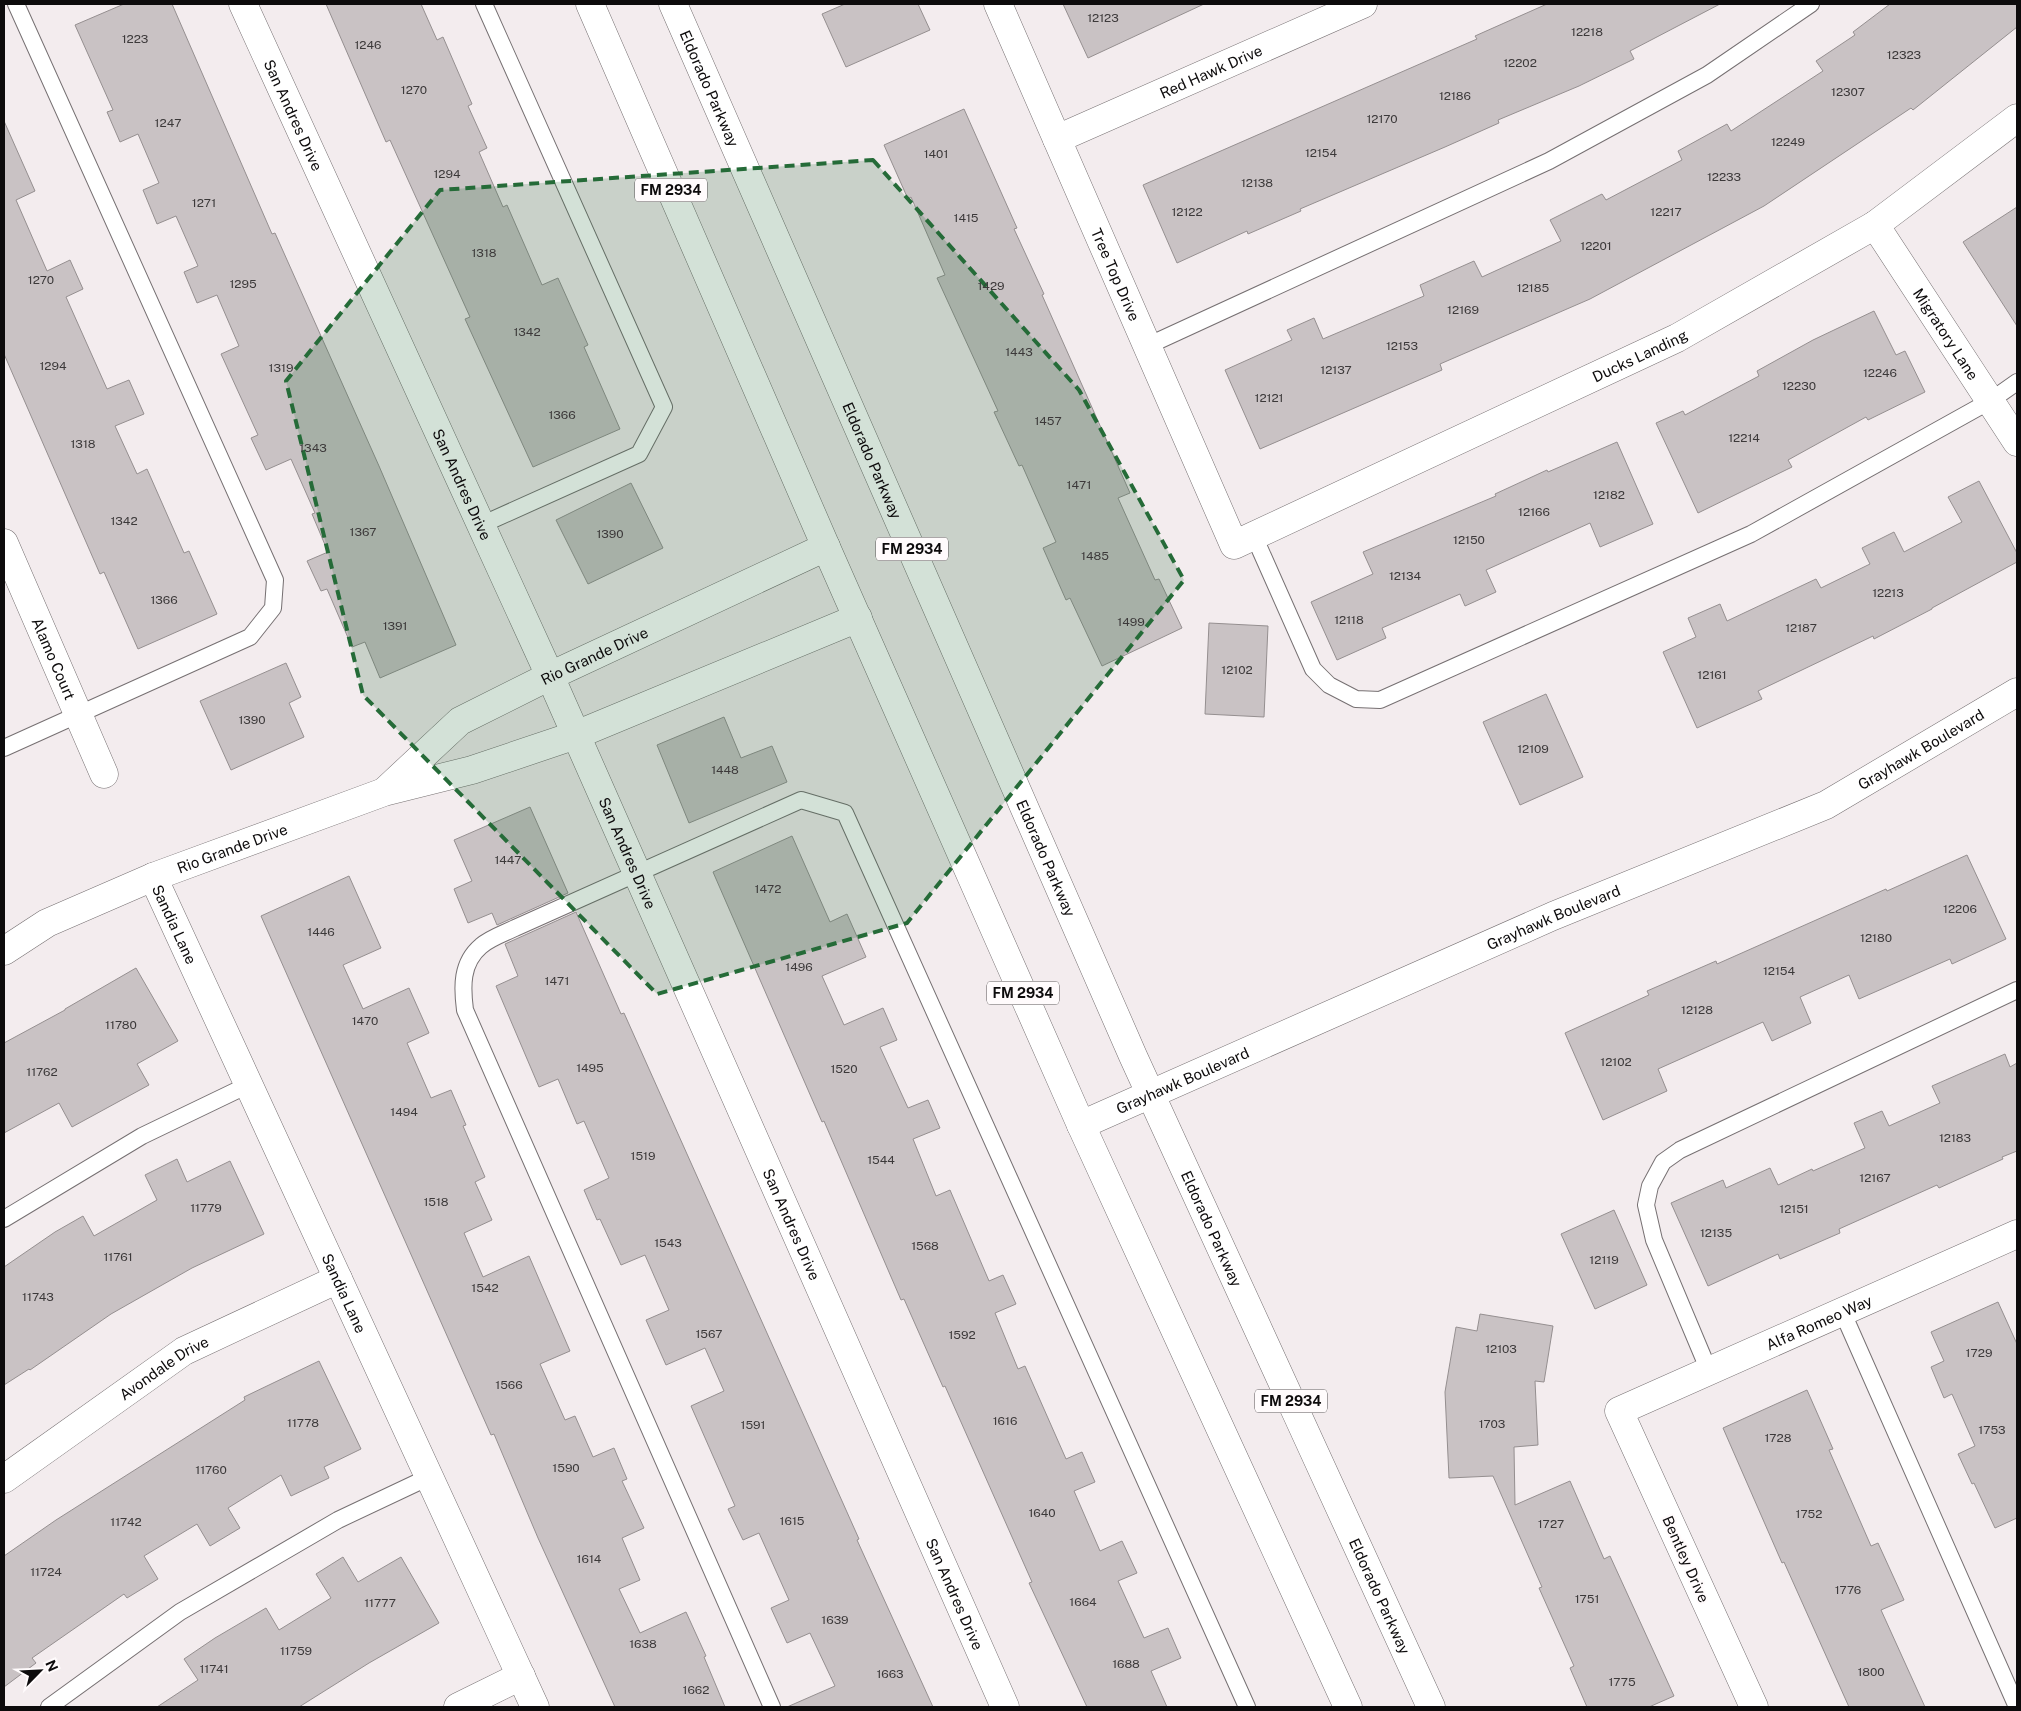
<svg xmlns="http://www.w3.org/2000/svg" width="2021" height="1711" viewBox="0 0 2021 1711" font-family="'Public Sans',sans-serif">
<rect width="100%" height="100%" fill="#f3ecee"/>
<g fill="#c9c2c4" stroke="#958f90">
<path d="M 124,4 L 172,4 L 272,234 L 275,233 L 379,466 L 456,645 L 380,678 L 365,642 L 352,647 L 327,589 L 321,591 L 307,561 L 328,552 L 312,514 L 315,513 L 291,459 L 266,470 L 251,438 L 258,435 L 221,354 L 239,346 L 217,295 L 197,303 L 184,272 L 198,266 L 176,216 L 157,224 L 143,190 L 159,183 L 138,134 L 120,142 L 107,112 L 113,110 L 75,25 Z"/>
<path d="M 326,4 L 421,4 L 437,40 L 443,37 L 472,104 L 468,106 L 487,148 L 479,152 L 503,207 L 507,205 L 542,285 L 558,278 L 588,345 L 584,347 L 620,429 L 533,467 L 465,319 L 470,317 L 390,140 L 386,142 Z"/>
<path d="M 845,4 L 918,4 L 930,30 L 846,67 L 822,14 Z"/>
<path d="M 1063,4 L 1204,4 L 1088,58 Z"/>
<path d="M 1547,4 L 1720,4 L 1630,51 L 1634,59 L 1579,86 L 1498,120 L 1499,123 L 1445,147 L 1300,209 L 1301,211 L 1248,234 L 1247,231 L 1177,263 L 1143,185 L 1477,39 L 1475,36 Z"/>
<path d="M 1890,4 L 2017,4 L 2017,27 L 1913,110 L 1911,108 L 1764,206 L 1590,299 L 1440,364 L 1442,370 L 1260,449 L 1225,370 L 1292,340 L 1287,330 L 1314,318 L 1323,339 L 1424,296 L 1420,285 L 1474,261 L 1482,277 L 1561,241 L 1550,220 L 1602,194 L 1606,200 L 1682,160 L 1678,151 L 1727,124 L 1731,131 L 1823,71 L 1816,61 L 1855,35 L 1853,32 Z"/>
<path d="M 964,109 L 1017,228 L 1014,229 L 1044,294 L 1042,295 L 1130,493 L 1118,498 L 1155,580 L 1159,579 L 1182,628 L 1102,666 L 1070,598 L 1066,600 L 1043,548 L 1056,542 L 1022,465 L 1019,466 L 994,412 L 998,411 L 937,278 L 945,275 L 911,197 L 908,199 L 884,145 Z"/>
<path d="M 4,121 L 35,191 L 16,200 L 47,271 L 70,260 L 83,289 L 66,297 L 107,389 L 129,380 L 144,414 L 115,426 L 137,474 L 147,469 L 184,553 L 189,551 L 217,614 L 138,649 L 104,572 L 100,574 L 4,354 Z"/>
<path d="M 2017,207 L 2017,326 L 1963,242 Z"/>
<path d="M 1874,311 L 1896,355 L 1905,351 L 1925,392 L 1868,420 L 1866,417 L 1788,460 L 1792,467 L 1698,513 L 1656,423 L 1683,411 L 1685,415 L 1759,376 L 1757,371 L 1813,340 Z"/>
<path d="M 1617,442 L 1653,524 L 1600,547 L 1590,523 L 1486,570 L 1496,592 L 1465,606 L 1460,594 L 1382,628 L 1386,638 L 1337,660 L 1311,602 L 1373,574 L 1363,552 L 1496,496 L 1495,494 L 1547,470 L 1548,472 Z"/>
<path d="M 1979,481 L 2017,553 L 2017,562 L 1932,608 L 1932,609 L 1874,639 L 1873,636 L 1758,691 L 1762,699 L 1697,728 L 1663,652 L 1696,637 L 1688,618 L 1720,604 L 1727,621 L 1816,579 L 1821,588 L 1870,564 L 1862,548 L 1894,532 L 1904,552 L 1962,522 L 1948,497 Z"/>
<path d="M 631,483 L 663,548 L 588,584 L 556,520 Z"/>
<path d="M 1209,623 L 1268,626 L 1264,717 L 1205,714 Z"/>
<path d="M 286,663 L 301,697 L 289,703 L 304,737 L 231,770 L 200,701 Z"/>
<path d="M 1546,694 L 1583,777 L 1520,805 L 1483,722 Z"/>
<path d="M 724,717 L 741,758 L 772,746 L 787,782 L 689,823 L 657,745 Z"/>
<path d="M 530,807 L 568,893 L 497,925 L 492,913 L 468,923 L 454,889 L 472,881 L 454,840 Z"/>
<path d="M 792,836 L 830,922 L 847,914 L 866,957 L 822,976 L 844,1025 L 883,1008 L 897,1040 L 880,1047 L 908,1108 L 928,1100 L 940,1128 L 913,1139 L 936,1196 L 950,1190 L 989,1281 L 1003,1275 L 1016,1304 L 995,1313 L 1018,1369 L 1025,1366 L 1066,1459 L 1082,1452 L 1095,1482 L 1074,1491 L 1100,1551 L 1122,1541 L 1137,1573 L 1118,1581 L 1144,1638 L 1168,1628 L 1181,1658 L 1151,1671 L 1167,1707 L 1087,1707 L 1029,1583 L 1032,1582 L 945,1386 L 943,1387 L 904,1299 L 901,1300 L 824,1121 L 822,1122 L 713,872 Z"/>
<path d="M 1967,855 L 2006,939 L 1952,964 L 1950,959 L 1859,999 L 1849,975 L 1800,997 L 1811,1023 L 1772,1041 L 1763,1022 L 1658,1069 L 1667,1091 L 1603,1120 L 1565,1033 L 1649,995 L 1647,991 L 1716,961 L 1717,964 L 1886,889 L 1887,891 Z"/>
<path d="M 349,876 L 381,948 L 343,965 L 363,1009 L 409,988 L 429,1033 L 407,1043 L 431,1098 L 451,1090 L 466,1125 L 463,1126 L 485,1177 L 475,1182 L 492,1220 L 464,1233 L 483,1277 L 529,1256 L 570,1351 L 540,1364 L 565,1420 L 575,1416 L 593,1457 L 614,1448 L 627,1479 L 622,1481 L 644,1528 L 622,1538 L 640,1580 L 619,1589 L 640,1633 L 686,1612 L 706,1656 L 704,1657 L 725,1707 L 615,1707 L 538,1538 L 494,1434 L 491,1435 L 261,916 Z"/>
<path d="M 576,912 L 621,1014 L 624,1013 L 859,1539 L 857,1540 L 933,1707 L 787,1707 L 835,1686 L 810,1633 L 787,1643 L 771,1608 L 789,1600 L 759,1533 L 743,1540 L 728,1509 L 735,1506 L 691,1406 L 724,1391 L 705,1348 L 666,1365 L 646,1320 L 669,1310 L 645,1255 L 621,1265 L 600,1219 L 597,1220 L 584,1190 L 609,1178 L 584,1121 L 577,1124 L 558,1079 L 539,1087 L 496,986 L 518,976 L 505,944 Z"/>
<path d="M 136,968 L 178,1041 L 137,1064 L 149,1085 L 72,1127 L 59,1103 L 4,1133 L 4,1043 L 65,1010 L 65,1009 Z"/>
<path d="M 2005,1054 L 2010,1067 L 2017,1063 L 2017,1151 L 2002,1157 L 2003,1159 L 1939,1188 L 1937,1185 L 1839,1229 L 1840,1233 L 1780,1259 L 1778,1254 L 1708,1286 L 1671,1203 L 1723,1180 L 1726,1188 L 1770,1168 L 1778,1185 L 1812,1169 L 1813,1171 L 1865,1148 L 1854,1123 L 1882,1111 L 1889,1126 L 1940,1103 L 1932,1086 Z"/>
<path d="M 177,1159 L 187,1182 L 230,1161 L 264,1234 L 192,1268 L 111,1314 L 30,1370 L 29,1369 L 4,1385 L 4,1267 L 55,1232 L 83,1216 L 94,1236 L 157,1200 L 145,1175 Z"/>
<path d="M 1614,1210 L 1647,1285 L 1595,1309 L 1561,1234 Z"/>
<path d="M 1998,1302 L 2017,1344 L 2017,1518 L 1995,1528 L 1974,1483 L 1972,1484 L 1958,1454 L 1975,1446 L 1952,1394 L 1944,1398 L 1931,1367 L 1944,1361 L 1931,1332 Z"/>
<path d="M 1480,1314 L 1553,1326 L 1544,1382 L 1535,1381 L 1538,1445 L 1514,1447 L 1515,1505 L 1570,1481 L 1604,1559 L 1610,1556 L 1674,1696 L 1649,1707 L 1587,1707 L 1570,1668 L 1574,1666 L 1539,1588 L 1542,1587 L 1493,1476 L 1449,1478 L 1445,1392 L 1456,1327 L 1477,1331 Z"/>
<path d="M 319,1361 L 361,1449 L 324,1467 L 329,1478 L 291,1496 L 281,1475 L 228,1508 L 240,1528 L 210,1546 L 197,1524 L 144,1556 L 158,1579 L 127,1598 L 124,1594 L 32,1658 L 36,1663 L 4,1687 L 4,1556 L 56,1520 L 245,1400 L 244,1397 Z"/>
<path d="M 1807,1390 L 1833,1449 L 1829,1450 L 1871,1546 L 1878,1543 L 1904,1600 L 1881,1610 L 1925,1707 L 1849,1707 L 1784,1562 L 1782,1563 L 1723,1428 Z"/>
<path d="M 343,1557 L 358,1582 L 401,1557 L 439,1623 L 369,1663 L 299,1707 L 157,1707 L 198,1680 L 184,1659 L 215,1638 L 266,1608 L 279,1630 L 331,1598 L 316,1574 Z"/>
</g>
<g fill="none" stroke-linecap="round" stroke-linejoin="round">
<defs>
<g id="lane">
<path d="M 1147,346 L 1549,161 L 1707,75 L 1811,4"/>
<path d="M 481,525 L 639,454 L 664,407 L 484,4"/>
<path d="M 1254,536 L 1313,669 L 1329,685 L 1356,699 L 1380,700 L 1751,534 L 1990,401 L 2017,382"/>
<path d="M 4,748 L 250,637 L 273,608 L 275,580 L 16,4"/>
<path d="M 4,1219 L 142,1136 L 248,1085"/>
<path d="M 1842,1311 L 2017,1707"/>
<path d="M 1709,1371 L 1654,1240 L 1646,1205 L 1650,1186 L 1663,1162 L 1680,1150 L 2017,990"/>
<path d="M 49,1707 L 180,1612 L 338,1520 L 429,1477"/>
<path d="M 772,1707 L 465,1010 C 462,987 461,963 481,946 C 490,938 505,933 515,928 L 801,800 L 845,813 L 1247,1707"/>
</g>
<g id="street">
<path id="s1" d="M 243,4 L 550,676 L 1005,1707"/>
<path id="s2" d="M 998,4 L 1234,545 L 1677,338 L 1875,225 L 2017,118"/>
<path id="s3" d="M 1057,139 L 1363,4"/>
<path id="s4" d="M 1875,225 L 2017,442"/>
<path id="s5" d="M 4,543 L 104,774"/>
<path id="s6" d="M 385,791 L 460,721 L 550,676 L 826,547"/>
<path id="s7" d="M 153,877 L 535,1707"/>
<path id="s8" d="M 4,951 L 47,923 L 153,877 L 384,792 L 472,770 L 576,735 L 858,618"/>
<path id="s9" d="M 4,1479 L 184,1351 L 338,1279"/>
<path d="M 458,1707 L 521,1676"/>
<path id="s10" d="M 1754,1707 L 1619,1411 L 2017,1234"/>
</g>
<g id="secondary">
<path id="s11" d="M 1081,1125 L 1553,916 L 1826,805 L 2017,692"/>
</g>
<g id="primary">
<path d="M 590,4 L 826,547 L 1081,1125 L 1348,1707"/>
<path id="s12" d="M 673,4 L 1133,1056 L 1431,1707"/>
</g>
</defs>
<use href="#lane" stroke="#767072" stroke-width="18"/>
<use href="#street" stroke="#767072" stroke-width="29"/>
<use href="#secondary" stroke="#767072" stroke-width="29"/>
<use href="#primary" stroke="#767072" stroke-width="29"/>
<use href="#lane" stroke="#fff" stroke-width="16"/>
<use href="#street" stroke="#fff" stroke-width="28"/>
<use href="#secondary" stroke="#fff" stroke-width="28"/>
<use href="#primary" stroke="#fff" stroke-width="28"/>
</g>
<path fill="#256b38" fill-opacity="0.2" stroke="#256b38" stroke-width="4" stroke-dasharray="10 6" stroke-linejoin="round" d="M 873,160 L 1079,390 L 1184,580 L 907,923 L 657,994 L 363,695 L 286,381 L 440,190 Z"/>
<g text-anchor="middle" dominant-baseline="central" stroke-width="4.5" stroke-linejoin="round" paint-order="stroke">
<g font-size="12" fill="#3c393a">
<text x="1103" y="18">12123</text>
<text x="1587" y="32">12218</text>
<text x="135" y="39">1223</text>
<text x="368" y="45">1246</text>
<text x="1904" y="55">12323</text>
<text x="1520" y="63">12202</text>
<text x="414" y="90">1270</text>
<text x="1848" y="92">12307</text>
<text x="1455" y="96">12186</text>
<text x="1382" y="119">12170</text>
<text x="168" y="123">1247</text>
<text x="1788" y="142">12249</text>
<text x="1321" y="153">12154</text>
<text x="936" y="154">1401</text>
<text x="447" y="174">1294</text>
<text x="1724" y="177">12233</text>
<text x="1257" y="183">12138</text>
<text x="204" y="203">1271</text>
<text x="1187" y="212">12122</text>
<text x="1666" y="212">12217</text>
<text x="966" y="218">1415</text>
<text x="1596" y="246">12201</text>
<text x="484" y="253">1318</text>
<text x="41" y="280">1270</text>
<text x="243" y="284">1295</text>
<text x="991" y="286">1429</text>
<text x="1533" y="288">12185</text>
<text x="1463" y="310">12169</text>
<text x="527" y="332">1342</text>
<text x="1402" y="346">12153</text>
<text x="1019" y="352">1443</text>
<text x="53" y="366">1294</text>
<text x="281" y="368">1319</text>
<text x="1336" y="370">12137</text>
<text x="1880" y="373">12246</text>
<text x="1799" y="386">12230</text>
<text x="1269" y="398">12121</text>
<text x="562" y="415">1366</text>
<text x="1048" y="421">1457</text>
<text x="1744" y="438">12214</text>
<text x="83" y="444">1318</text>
<text x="313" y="448">1343</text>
<text x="1079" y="485">1471</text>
<text x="1609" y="495">12182</text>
<text x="1534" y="512">12166</text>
<text x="124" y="521">1342</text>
<text x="363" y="532">1367</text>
<text x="610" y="534">1390</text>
<text x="1469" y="540">12150</text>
<text x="1095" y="556">1485</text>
<text x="1405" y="576">12134</text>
<text x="1888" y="593">12213</text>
<text x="164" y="600">1366</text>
<text x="1349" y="620">12118</text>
<text x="1131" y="622">1499</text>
<text x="395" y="626">1391</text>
<text x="1801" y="628">12187</text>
<text x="1237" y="670">12102</text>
<text x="1712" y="675">12161</text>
<text x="252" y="720">1390</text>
<text x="1533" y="749">12109</text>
<text x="725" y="770">1448</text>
<text x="508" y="860">1447</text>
<text x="768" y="889">1472</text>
<text x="1960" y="909">12206</text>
<text x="321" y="932">1446</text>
<text x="1876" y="938">12180</text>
<text x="799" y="967">1496</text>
<text x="1779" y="971">12154</text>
<text x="557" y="981">1471</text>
<text x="1697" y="1010">12128</text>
<text x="365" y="1021">1470</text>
<text x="121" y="1025">11780</text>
<text x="1616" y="1062">12102</text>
<text x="590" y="1068">1495</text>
<text x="844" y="1069">1520</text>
<text x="42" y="1072">11762</text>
<text x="404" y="1112">1494</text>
<text x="1955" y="1138">12183</text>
<text x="643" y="1156">1519</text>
<text x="881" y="1160">1544</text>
<text x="1875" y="1178">12167</text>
<text x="436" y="1202">1518</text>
<text x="206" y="1208">11779</text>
<text x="1794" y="1209">12151</text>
<text x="1716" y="1233">12135</text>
<text x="668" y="1243">1543</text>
<text x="925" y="1246">1568</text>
<text x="118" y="1257">11761</text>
<text x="1604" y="1260">12119</text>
<text x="485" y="1288">1542</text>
<text x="38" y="1297">11743</text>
<text x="709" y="1334">1567</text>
<text x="962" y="1335">1592</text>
<text x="1501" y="1349">12103</text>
<text x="1979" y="1353">1729</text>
<text x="509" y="1385">1566</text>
<text x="1005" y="1421">1616</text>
<text x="303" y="1423">11778</text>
<text x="1492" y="1424">1703</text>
<text x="753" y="1425">1591</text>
<text x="1992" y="1430">1753</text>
<text x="1778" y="1438">1728</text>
<text x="566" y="1468">1590</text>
<text x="211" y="1470">11760</text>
<text x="1042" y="1513">1640</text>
<text x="1809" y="1514">1752</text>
<text x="792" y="1521">1615</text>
<text x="126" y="1522">11742</text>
<text x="1551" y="1524">1727</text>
<text x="589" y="1559">1614</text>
<text x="46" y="1572">11724</text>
<text x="1848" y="1590">1776</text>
<text x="1587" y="1599">1751</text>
<text x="1083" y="1602">1664</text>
<text x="380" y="1603">11777</text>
<text x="835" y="1620">1639</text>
<text x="643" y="1644">1638</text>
<text x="296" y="1651">11759</text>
<text x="1126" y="1664">1688</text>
<text x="214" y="1669">11741</text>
<text x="1871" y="1672">1800</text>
<text x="890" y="1674">1663</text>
<text x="1622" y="1682">1775</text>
<text x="696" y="1690">1662</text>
</g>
<g fill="#fffbfc" stroke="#565354" stroke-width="1">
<rect x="635" y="178.5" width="72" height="23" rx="4"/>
<rect x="876" y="537.5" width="72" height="23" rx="4"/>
<rect x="987" y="981.5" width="72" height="23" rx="4"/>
<rect x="1255" y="1389.5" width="72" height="23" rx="4"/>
</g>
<g font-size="14" font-weight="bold" fill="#0d0b0c">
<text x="671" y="190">FM 2934</text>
<text x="912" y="549">FM 2934</text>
<text x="1023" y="993">FM 2934</text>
<text x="1291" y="1401">FM 2934</text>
</g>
<g font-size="15" fill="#0d0b0c" stroke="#fffbfc">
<text stroke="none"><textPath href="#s3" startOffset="168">Red Hawk Drive</textPath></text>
<text stroke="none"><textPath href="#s12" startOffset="92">Eldorado Parkway</textPath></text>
<text stroke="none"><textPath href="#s1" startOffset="122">San Andres Drive</textPath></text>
<text stroke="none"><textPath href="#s2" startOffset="295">Tree Top Drive</textPath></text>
<text stroke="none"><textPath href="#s4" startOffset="130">Migratory Lane</textPath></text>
<text stroke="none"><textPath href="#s2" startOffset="1038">Ducks Landing</textPath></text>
<text stroke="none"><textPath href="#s12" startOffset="498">Eldorado Parkway</textPath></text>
<text stroke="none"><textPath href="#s1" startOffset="528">San Andres Drive</textPath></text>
<text stroke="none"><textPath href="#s6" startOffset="252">Rio Grande Drive</textPath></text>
<text stroke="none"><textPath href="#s5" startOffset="126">Alamo Court</textPath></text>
<text stroke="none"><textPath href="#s11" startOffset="921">Grayhawk Boulevard</textPath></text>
<text stroke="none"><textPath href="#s8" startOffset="251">Rio Grande Drive</textPath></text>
<text stroke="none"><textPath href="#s1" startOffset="932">San Andres Drive</textPath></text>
<text stroke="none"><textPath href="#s12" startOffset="932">Eldorado Parkway</textPath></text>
<text stroke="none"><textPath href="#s11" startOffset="516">Grayhawk Boulevard</textPath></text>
<text stroke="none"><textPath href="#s7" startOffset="52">Sandia Lane</textPath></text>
<text stroke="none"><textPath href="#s11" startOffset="111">Grayhawk Boulevard</textPath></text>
<text stroke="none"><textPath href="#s1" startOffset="1338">San Andres Drive</textPath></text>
<text stroke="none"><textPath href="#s12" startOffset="1338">Eldorado Parkway</textPath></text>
<text stroke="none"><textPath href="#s7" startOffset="458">Sandia Lane</textPath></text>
<text stroke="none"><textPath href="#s10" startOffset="544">Alfa Romeo Way</textPath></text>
<text stroke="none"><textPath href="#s9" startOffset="195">Avondale Drive</textPath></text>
<text transform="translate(1686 1559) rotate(66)">Bentley Drive</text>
<text stroke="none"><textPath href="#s1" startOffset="1742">San Andres Drive</textPath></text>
<text stroke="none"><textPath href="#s12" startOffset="1742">Eldorado Parkway</textPath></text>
</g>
</g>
<rect width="2021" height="1711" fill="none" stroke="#0d0b0c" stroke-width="10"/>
<g transform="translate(40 1671) rotate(66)" stroke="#fffbfc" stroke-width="4" paint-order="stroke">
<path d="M0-4L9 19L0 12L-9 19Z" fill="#0d0b0c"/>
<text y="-8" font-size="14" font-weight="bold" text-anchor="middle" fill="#0d0b0c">N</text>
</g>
</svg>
